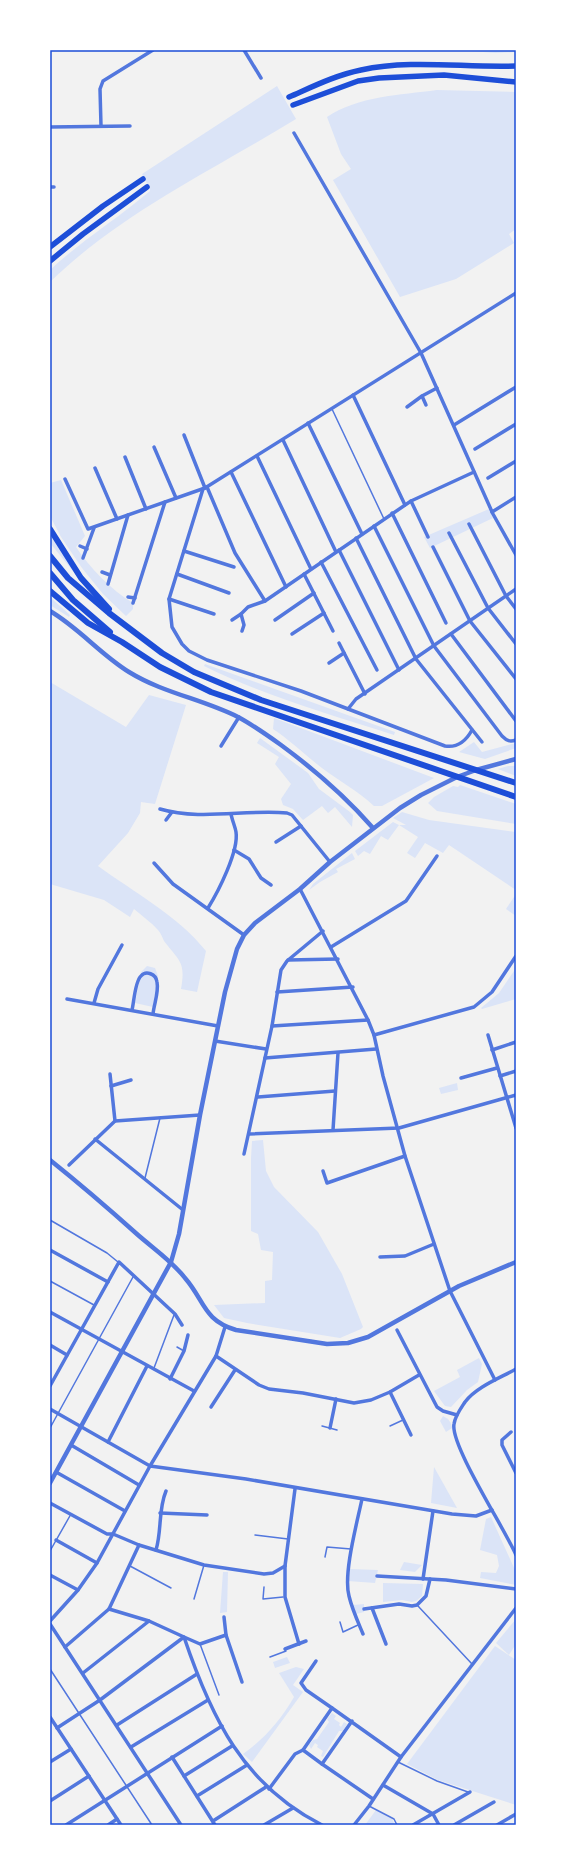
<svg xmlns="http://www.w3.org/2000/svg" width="566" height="1875" viewBox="0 0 566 1875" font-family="Karla,sans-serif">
<rect width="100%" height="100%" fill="#f2f2f2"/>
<g fill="#dbe4f7">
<path d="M 459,50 L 516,50 L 516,52 L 495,53 Z"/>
<path d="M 277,86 L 296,119 C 213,170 121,213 50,282 L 50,270 C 81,241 117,219 150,191 L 150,189 L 142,174 Z"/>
<path d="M 437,90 L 516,92 L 516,229 L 509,234 L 514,243 L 456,279 L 400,297 L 333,180 L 351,169 L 341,154 L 327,117 C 358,96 400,95 437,90 Z"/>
<path d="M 61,480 L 85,536 L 76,547 C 90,568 111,590 133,603 L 133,609 L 126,616 L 103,594 L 82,568 L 61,537 L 50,516 L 50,483 Z"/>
<path d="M 489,509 L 493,518 L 430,548 L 424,537 Z"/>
<path d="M 50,534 L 82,582 L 50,543 Z"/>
<path d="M 50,597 L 70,615 L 69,617 L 50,605 Z"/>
<path d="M 205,664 L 395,732 L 394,735 C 329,714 265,696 204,666 Z"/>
<path d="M 50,682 L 126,727 L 149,695 L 186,705 L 155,804 L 141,802 L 140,813 L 128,833 L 98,866 C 135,893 177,915 206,951 L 197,992 L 181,989 C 186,961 179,961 164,941 C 162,937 161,933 158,930 C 151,922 142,916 134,909 L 130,917 L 104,900 L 50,884 Z"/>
<path d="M 274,718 L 434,778 L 382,806 L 374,806 C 358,791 339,781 322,768 C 305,755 291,741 273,729 Z"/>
<path d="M 260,738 L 308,773 L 319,789 L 350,812 L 353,815 L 352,827 L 335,807 L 328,813 L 322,806 L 303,820 L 293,809 L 283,805 L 281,799 L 291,784 L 275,764 L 279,757 L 257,743 Z"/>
<path d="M 474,742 L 482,752 L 516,743 L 516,748 L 485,759 L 459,752 Z"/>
<path d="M 508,766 L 516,766 L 516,776 L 498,769 Z"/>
<path d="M 460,785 L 516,804 L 516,824 L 437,811 L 428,803 L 434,797 L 453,786 L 458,787 Z"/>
<path d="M 402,812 L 429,820 L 516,832 L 516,890 L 449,845 L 443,853 L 425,843 L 415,858 L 407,853 L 418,837 L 399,825 L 388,840 L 381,836 L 370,854 L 364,851 L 358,856 L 355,851 L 393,822 L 399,825 L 406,825 L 393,818 Z"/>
<path d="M 352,853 L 355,859 L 336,869 L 338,872 L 320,882 L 309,890 L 313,884 Z"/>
<path d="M 516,894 L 516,916 L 506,909 Z"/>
<path d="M 147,966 L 155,968 L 158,976 L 153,1007 L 135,1003 L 141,972 Z"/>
<path d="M 516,968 L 516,999 L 482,1009 L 481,1008 L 499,993 Z"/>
<path d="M 457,1083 L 458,1090 L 441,1094 L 439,1088 Z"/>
<path d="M 263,1140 L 266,1171 L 274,1187 L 318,1232 L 342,1274 L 363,1327 L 361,1329 L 340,1338 L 247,1323 L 224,1318 L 214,1305 L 265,1303 L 265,1281 L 272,1280 L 273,1252 L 261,1250 L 258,1234 L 251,1231 L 251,1158 L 252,1141 Z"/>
<path d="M 479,1358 L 482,1364 L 478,1382 L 467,1390 L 451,1407 L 445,1406 L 434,1391 L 460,1377 L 457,1370 Z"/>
<path d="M 443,1416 C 449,1419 451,1422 452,1428 L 446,1432 L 440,1421 Z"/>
<path d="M 434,1467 L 457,1508 L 431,1503 Z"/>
<path d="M 491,1517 L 515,1570 L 516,1585 L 480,1578 L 481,1572 L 496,1573 L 499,1566 L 497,1555 L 480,1550 L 486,1519 Z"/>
<path d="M 404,1562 L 422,1565 L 415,1572 L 400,1570 Z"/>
<path d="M 350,1569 L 378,1570 L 375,1583 L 348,1581 Z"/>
<path d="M 223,1572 L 228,1572 L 227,1612 L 220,1613 Z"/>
<path d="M 383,1583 L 423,1584 L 422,1596 L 416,1601 L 412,1602 L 402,1600 L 383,1602 Z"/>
<path d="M 364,1604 L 364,1612 L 356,1614 L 353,1605 Z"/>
<path d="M 516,1619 L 516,1644 L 509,1655 L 496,1643 Z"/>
<path d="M 495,1646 L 516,1660 L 516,1805 L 438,1780 L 407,1764 Z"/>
<path d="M 287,1657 L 290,1663 L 275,1668 L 273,1662 Z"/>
<path d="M 296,1667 L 304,1669 L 293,1685 L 303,1692 L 252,1762 L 243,1754 C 265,1738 280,1721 294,1697 L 279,1673 Z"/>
<path d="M 332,1713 L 336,1716 L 334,1719 L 340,1723 L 339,1725 L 341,1727 L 344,1722 L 347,1724 L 343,1731 L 339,1731 L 323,1757 L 321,1756 L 323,1751 L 317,1747 L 318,1745 L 315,1743 L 311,1749 L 309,1745 L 313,1740 L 317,1739 L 329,1722 L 327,1719 Z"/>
<path d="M 376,1810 L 392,1819 L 395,1825 L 365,1825 Z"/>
</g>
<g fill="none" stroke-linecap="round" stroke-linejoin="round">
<g stroke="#5277de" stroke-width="1.5">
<path d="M 332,409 L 384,519"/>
<path d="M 145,1178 L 160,1118"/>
<path d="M 50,1220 L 107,1253 L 118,1262"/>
<path d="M 50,1281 L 94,1305"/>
<path d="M 177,1347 L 184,1351"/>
<path d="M 154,1368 L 174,1315"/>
<path d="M 322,1426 L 337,1430"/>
<path d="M 390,1426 L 403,1420"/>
<path d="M 50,1428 L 133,1277"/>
<path d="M 255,1535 L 288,1539"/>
<path d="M 50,1551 L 71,1514"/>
<path d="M 325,1557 L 327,1547 L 351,1549"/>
<path d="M 130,1566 L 171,1588"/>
<path d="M 264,1587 L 263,1599 L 283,1597"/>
<path d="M 194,1599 L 204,1565"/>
<path d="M 418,1606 L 472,1664"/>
<path d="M 340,1622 L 343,1632 L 358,1625"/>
<path d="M 200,1644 L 219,1695"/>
<path d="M 270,1657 L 286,1651 L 285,1650"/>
<path d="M 50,1669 L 152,1825"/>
<path d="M 398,1762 L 437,1781 L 468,1792"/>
<path d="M 369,1806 L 394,1819 L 397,1825"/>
</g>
<g stroke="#5277de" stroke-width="3.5">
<path d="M 244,50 L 261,78"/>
<path d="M 101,126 L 100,89 L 103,81 L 153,50"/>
<path d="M 50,127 L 130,126"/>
<path d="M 294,133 L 421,353 L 493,514 L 516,555"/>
<path d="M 50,187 L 54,187"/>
<path d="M 353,395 L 405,505"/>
<path d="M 422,396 L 426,405"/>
<path d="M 407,407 L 422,396 L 437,388"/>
<path d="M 308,423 L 362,534"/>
<path d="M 454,425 L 516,387"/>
<path d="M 184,435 L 205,488"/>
<path d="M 283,440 L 336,552"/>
<path d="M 154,447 L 176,498"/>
<path d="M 475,449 L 516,424"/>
<path d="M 257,456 L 311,569"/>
<path d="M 125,457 L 146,509"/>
<path d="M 95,468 L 117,519"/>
<path d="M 231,472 L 286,587"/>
<path d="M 488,478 L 516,461"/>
<path d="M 65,479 L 88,529 L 205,488 L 516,293"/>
<path d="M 207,487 L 235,553 L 265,601"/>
<path d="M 203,489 L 169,599 L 172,627 L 182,644 L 189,651 L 207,660 L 301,691 L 445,746 C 458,748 466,741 472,730"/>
<path d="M 411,501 L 428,537"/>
<path d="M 492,512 L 516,497"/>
<path d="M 392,513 L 446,623"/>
<path d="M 469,524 L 506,596 L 516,609"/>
<path d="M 374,526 L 434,646 L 502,736 C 507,741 510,742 516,740"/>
<path d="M 449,533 L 488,608 L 516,644"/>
<path d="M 356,538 L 416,659 L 482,742"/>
<path d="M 80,546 L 87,549"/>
<path d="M 433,547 L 470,621 L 516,679"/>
<path d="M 339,550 L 399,670"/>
<path d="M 184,551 L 234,567"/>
<path d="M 83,558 L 94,528"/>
<path d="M 321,562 L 377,670"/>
<path d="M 102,572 L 110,575"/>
<path d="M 177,574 L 229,593"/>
<path d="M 304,574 L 333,631"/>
<path d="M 108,584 L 128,515"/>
<path d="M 128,597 L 135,598"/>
<path d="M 169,599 L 214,614"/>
<path d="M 133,603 L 165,502"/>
<path d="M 232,620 L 241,614"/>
<path d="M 275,620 L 314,593"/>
<path d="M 242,631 L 244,625 L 241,614 L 248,607 L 265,601 L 411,501 L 474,472"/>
<path d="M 292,634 L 324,613"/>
<path d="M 451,634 L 516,721"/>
<path d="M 339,643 L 365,694"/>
<path d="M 329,663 L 344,653"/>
<path d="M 348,709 L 356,699 L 516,589"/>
<path d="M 221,746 L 239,717"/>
<path d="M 160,809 C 201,821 246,809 287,813 L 292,815 L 330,862"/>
<path d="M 166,820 L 172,812"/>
<path d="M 276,842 L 301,826"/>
<path d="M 234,850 L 249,859 L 261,878 L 271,885"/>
<path d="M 154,863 L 173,884 L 244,935"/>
<path d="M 300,889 L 368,1020 L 374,1035 L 383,1076 L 405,1156 L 450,1291 L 495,1380"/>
<path d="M 208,908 C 218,892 239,851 236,832 C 235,826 232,820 231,814"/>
<path d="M 331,947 L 406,901 L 437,856"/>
<path d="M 288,960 L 338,959"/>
<path d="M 277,992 L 353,987"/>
<path d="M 67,999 L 218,1026"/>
<path d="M 94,1003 L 98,989 L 122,945"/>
<path d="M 132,1010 C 134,1002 135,981 141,976 C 146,970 156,974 157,982 C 159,992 154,1004 153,1014"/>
<path d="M 272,1026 L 368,1020"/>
<path d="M 374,1035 L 474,1007 L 492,992 L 516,956"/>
<path d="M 488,1035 L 516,1128"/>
<path d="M 215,1041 L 266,1049"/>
<path d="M 492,1050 L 516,1042"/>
<path d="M 265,1058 L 376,1049"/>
<path d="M 110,1074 L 115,1121"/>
<path d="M 500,1076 L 516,1071"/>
<path d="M 461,1078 L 497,1068"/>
<path d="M 111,1086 L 131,1080"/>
<path d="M 258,1097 L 335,1091"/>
<path d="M 333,1130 L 338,1053"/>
<path d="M 249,1134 L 399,1128 L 516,1095"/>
<path d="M 95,1139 L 183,1210"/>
<path d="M 244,1154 L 272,1026 L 281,970 L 287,961 L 323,931"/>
<path d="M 69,1165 L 115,1121 L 200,1115"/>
<path d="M 323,1171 L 327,1183 L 405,1156"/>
<path d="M 50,1250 L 108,1282"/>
<path d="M 380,1257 L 405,1256 L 434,1244"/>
<path d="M 50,1312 L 194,1391"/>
<path d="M 397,1330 L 437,1407 L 443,1411 L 457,1415"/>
<path d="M 50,1345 L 67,1355"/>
<path d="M 216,1356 L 259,1385 L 269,1389 L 303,1393 L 354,1403 L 371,1400 L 390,1392 L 419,1375"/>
<path d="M 516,1369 C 500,1378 476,1387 465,1402 C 461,1408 455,1416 454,1424 C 450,1445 505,1529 516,1555"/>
<path d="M 170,1379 L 184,1351 L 188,1335"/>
<path d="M 50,1386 L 119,1262 L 175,1314 L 182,1325"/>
<path d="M 390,1392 L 411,1435"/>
<path d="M 211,1407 L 235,1370"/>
<path d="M 50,1409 L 150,1466 L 246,1479 L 452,1514 L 476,1516 L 492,1510"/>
<path d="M 330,1428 L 336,1399"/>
<path d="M 511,1432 L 502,1440 L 502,1445 L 516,1473"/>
<path d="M 108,1442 L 147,1366"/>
<path d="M 71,1445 L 139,1485"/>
<path d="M 56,1472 L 125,1511"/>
<path d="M 295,1489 L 285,1566 L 285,1597 L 299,1644"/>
<path d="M 362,1499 C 357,1523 343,1574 349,1596 C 352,1609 358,1622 363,1634"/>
<path d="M 50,1503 L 107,1534 L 113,1534 L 139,1545 L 204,1565 L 264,1574 L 273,1573 L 285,1566"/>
<path d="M 160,1513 L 207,1515"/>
<path d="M 56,1540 L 97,1563"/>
<path d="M 156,1550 C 162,1530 158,1510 166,1491"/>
<path d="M 50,1575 L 78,1590"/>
<path d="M 377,1576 L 446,1580 L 516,1589"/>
<path d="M 423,1579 L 433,1511"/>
<path d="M 372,1608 L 386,1644"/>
<path d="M 109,1609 L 149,1621 L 184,1637 C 211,1717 243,1785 322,1825"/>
<path d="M 364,1609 L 399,1604 L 412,1606 L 417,1605 L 426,1596 L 430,1579"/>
<path d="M 224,1617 L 226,1635 L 242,1682"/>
<path d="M 50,1621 L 78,1590 L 97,1563 L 150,1466 L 216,1356 L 225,1327"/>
<path d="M 50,1624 L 181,1825"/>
<path d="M 65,1647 L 109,1609 L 139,1545"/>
<path d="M 285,1649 L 306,1641"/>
<path d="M 316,1661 L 301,1683 L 306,1690 L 332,1708"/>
<path d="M 83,1673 L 149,1621"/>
<path d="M 50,1717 L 121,1825"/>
<path d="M 352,1721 L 322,1764 L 303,1750 L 332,1708 L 401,1757"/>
<path d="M 117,1725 L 197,1674"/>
<path d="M 57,1728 L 100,1700 L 184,1637 L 200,1644 L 226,1635"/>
<path d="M 131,1747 L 208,1700"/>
<path d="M 172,1757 L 215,1825"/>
<path d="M 50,1762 L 71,1749"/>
<path d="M 322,1764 L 373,1799"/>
<path d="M 184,1776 L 232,1746"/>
<path d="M 383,1785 L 433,1814 L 439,1825"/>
<path d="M 269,1789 L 295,1754 L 303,1750"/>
<path d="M 197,1796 L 247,1765"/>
<path d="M 50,1801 L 89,1776"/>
<path d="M 213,1821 L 266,1787"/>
<path d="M 66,1825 L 222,1726"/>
<path d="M 108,1825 L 117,1819"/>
<path d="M 264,1825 L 293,1808"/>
<path d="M 354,1825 L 369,1806 L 401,1757 L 516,1608"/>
<path d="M 413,1825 L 470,1792"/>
<path d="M 454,1825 L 494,1802"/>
<path d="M 497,1825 L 516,1814"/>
</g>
<g stroke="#5277de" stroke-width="4.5">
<path d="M 50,611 C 79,628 100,654 129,672 C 163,693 202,699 238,717 C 253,725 267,735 281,745 C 315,770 345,796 373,828"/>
<path d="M 50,1160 C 80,1184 109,1209 138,1235 C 154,1249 172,1261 185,1278 C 205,1301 203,1320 236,1330 L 327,1344 L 348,1343 L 368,1337 L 459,1286 L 516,1262"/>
<path d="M 50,1483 L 171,1262 L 179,1234 L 200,1115 L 225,992 L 237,949 L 244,935 L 255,923 L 300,889 L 330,862 L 400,808 L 421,795 L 457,777 L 476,770 L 516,759"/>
</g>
<g stroke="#1d4ed8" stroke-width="5.5">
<path d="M 289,97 C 312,87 336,75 361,70 C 412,59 464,68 516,66"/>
<path d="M 293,105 L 358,81 L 379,78 L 444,75 L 516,82"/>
<path d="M 50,247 L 103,206 L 143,179"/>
<path d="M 50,261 L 83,234 L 147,187"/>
</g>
<g stroke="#1d4ed8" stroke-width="6">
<path d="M 50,529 L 81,578 L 109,609"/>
<path d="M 50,556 L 68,578 L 109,613 L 162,653 L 194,672 L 261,700 L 516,783"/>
<path d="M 50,573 L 73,600 L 110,632"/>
<path d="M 50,591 L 88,623 L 122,642 L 160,667 L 211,692 L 516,797"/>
</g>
</g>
<rect width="566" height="1875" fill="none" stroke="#ffffff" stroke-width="102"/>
<rect x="51" y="51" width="464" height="1773" fill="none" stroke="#1d4ed8" stroke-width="1.5"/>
</svg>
